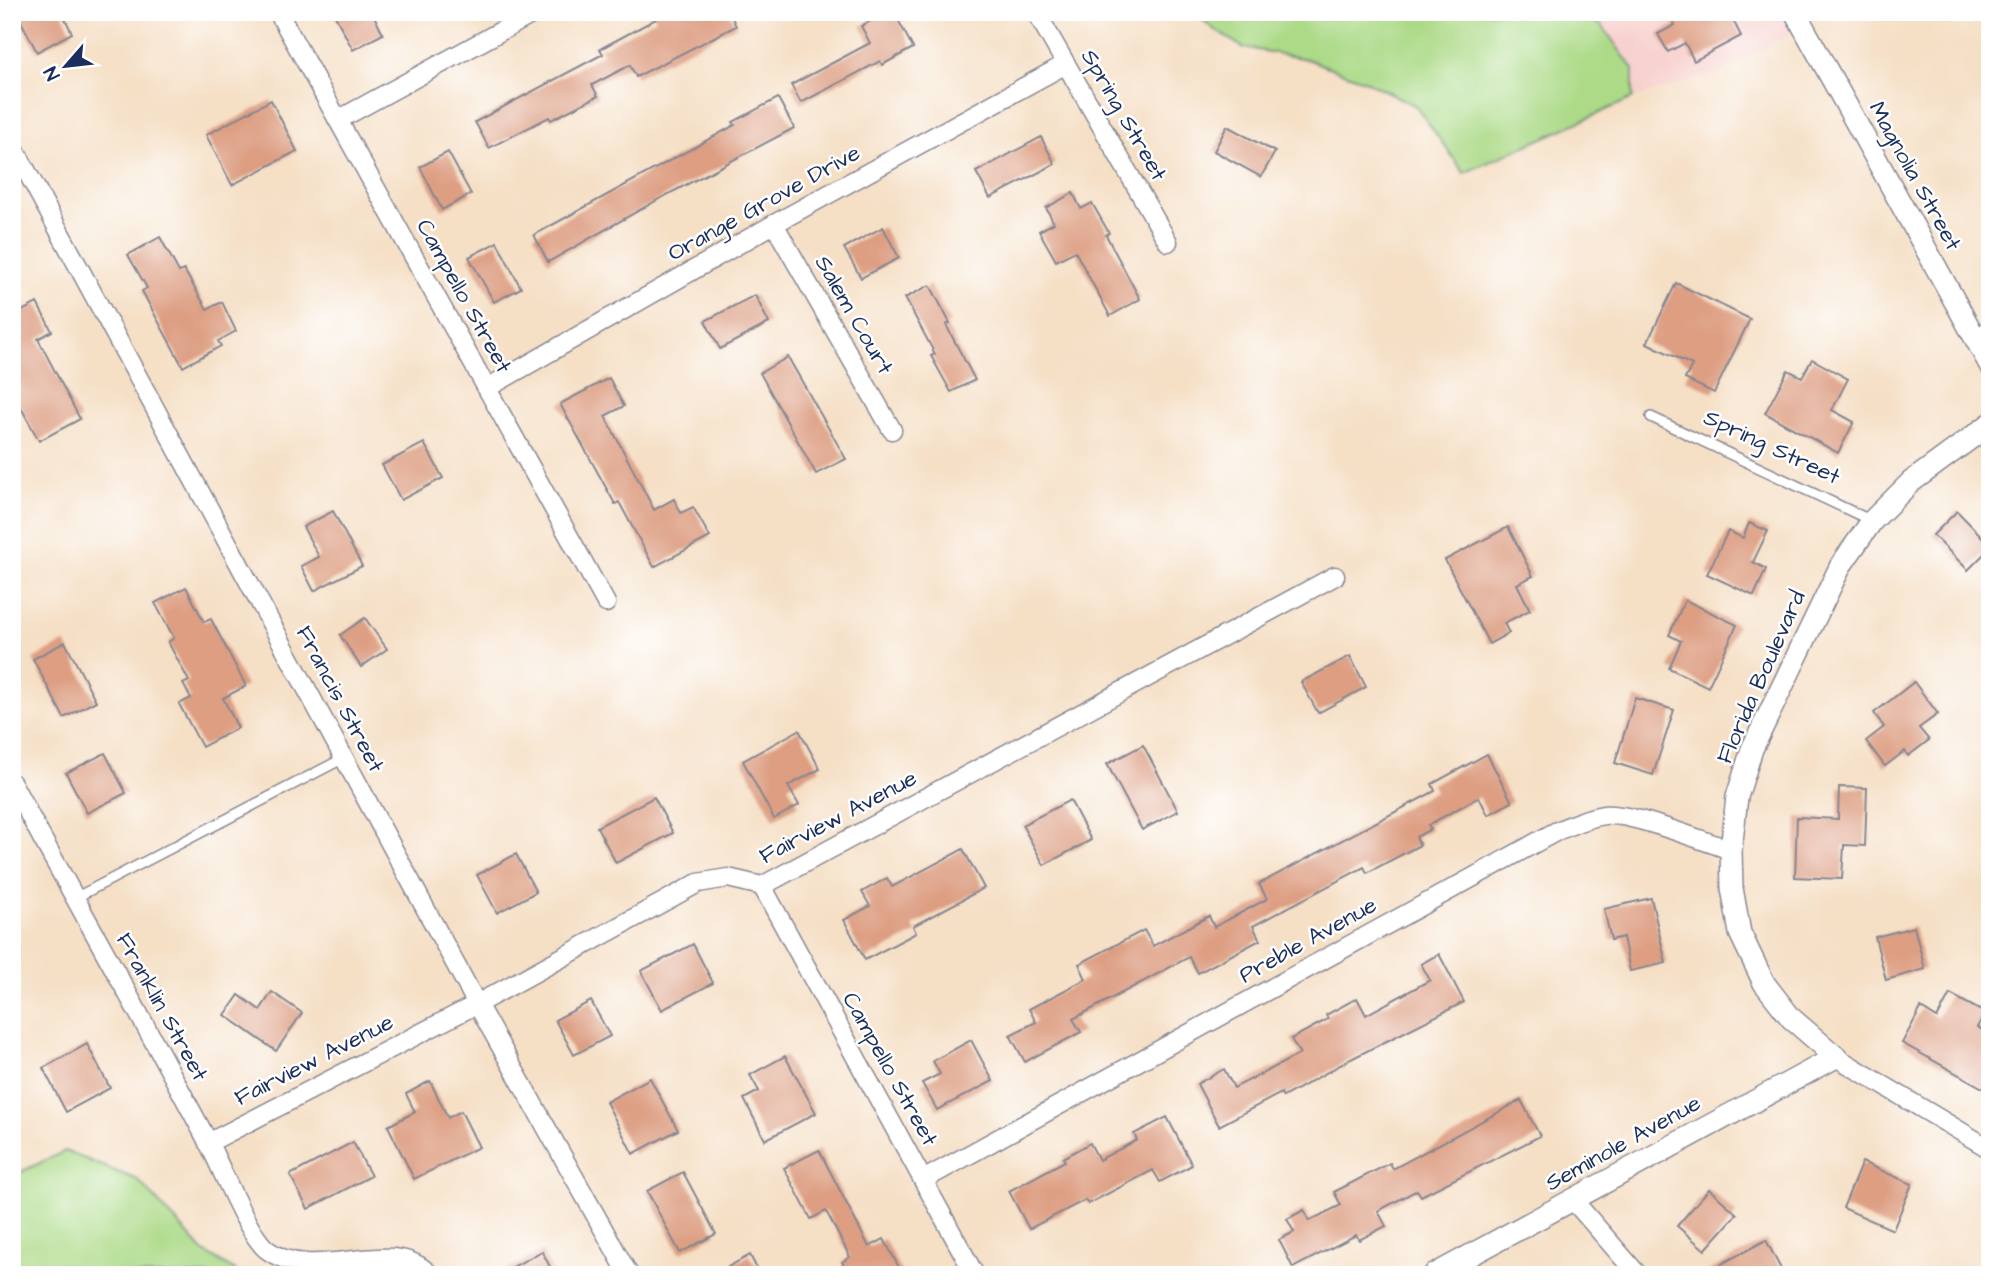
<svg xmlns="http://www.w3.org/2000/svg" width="2002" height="1287" viewBox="0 0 2002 1287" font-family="'Architects Daughter',sans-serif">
<rect width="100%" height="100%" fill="#fff"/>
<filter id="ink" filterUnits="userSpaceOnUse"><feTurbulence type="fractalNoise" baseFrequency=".0143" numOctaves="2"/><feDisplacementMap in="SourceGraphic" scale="14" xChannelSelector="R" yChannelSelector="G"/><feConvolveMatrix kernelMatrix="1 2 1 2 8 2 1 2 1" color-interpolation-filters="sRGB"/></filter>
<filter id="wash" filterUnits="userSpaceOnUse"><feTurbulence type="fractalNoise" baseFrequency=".00686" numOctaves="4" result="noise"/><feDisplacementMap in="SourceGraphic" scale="28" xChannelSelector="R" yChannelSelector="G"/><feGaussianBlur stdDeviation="1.57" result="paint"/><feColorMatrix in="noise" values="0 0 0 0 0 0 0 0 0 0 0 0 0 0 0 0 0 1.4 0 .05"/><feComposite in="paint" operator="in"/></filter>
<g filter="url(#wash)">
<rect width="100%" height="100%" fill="#f5dfc5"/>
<path fill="#f7d0cd" d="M 1579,12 L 1781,12 L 1792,33 L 1720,72 L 1633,98 L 1633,69 L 1603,27 Z"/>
<g fill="#acda87" stroke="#648472" stroke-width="2">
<path d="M 1194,12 L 1579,12 L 1603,27 L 1633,69 L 1633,98 L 1464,173 L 1416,106 L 1366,81 L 1307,59 L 1242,47 L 1211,27 Z"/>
<path d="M 65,1151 L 138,1180 L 203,1251 L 241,1275 L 12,1275 L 12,1176 Z"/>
</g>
<g id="blocks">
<g fill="#dd9e82">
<path d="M 16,12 L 62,12 L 72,33 L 37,52 Z"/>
<path d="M 333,12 L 372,12 L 383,34 L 353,50 Z"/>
<path d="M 652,12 L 729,12 L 736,26 L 636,77 L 630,65 L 592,85 L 598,96 L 551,120 L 549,117 L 489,148 L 475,122 L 603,54 L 600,49 L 656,19 Z"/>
<path d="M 887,12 L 894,12 L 913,48 L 882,65 L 880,61 L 801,103 L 791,85 L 870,43 L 861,26 Z"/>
<path d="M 1668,12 L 1729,12 L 1741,36 L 1694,61 L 1685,43 L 1668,52 L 1658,34 L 1675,25 Z"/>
<path d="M 778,98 L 794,128 L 661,198 L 548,262 L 534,235 L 735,125 L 733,122 Z"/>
<path d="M 271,100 L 297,151 L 232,185 L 206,135 Z"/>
<path d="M 1227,126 L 1275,152 L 1261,177 L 1214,151 Z"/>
<path d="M 1041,137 L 1055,164 L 990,198 L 976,172 Z"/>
<path d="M 448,152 L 471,194 L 442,210 L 420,167 Z"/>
<path d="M 1073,193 L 1081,209 L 1092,203 L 1109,233 L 1106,235 L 1140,299 L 1110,316 L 1075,251 L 1056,261 L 1039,231 L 1054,223 L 1046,208 Z"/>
<path d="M 883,227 L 899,258 L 861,278 L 844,248 Z"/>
<path d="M 160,237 L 179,272 L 184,270 L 207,309 L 222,302 L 236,331 L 218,341 L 221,346 L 183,367 L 142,291 L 147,288 L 128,255 Z"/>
<path d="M 497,242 L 521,288 L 494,302 L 469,257 Z"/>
<path d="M 1676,283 L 1750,319 L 1714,393 L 1685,379 L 1692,365 L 1647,343 Z"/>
<path d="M 930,285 L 950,323 L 946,325 L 975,380 L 951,392 L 931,356 L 935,354 L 905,298 Z"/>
<path d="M 755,295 L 769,323 L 720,349 L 705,321 Z"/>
<path d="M 37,303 L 52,331 L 38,339 L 80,419 L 39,441 L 12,391 L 12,316 Z"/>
<path d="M 788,357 L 846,459 L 816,474 L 760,373 Z"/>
<path d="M 1812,359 L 1848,379 L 1832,410 L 1854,422 L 1838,453 L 1765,413 L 1788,370 L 1802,377 Z"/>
<path d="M 609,378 L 624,406 L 605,416 L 654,510 L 674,499 L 681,513 L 693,507 L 710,537 L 654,567 L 619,502 L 615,504 L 560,404 Z"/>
<path d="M 424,443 L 443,478 L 401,500 L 382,465 Z"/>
<path d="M 333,511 L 362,566 L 314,591 L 301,566 L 319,557 L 303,527 Z"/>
<path d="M 1957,511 L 1990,545 L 1990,548 L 1968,570 L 1933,535 Z"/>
<path d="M 1749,523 L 1768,531 L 1753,562 L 1766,569 L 1754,596 L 1707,574 L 1728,531 L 1743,538 Z"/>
<path d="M 1508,527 L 1533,576 L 1517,584 L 1530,610 L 1504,623 L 1509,633 L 1489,644 L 1445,560 Z"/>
<path d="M 186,587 L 204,622 L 211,619 L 246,686 L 223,698 L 238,728 L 202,747 L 179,704 L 191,698 L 183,684 L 189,681 L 168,642 L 174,638 L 155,603 Z"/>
<path d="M 1685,600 L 1737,625 L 1708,687 L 1669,668 L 1681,641 L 1669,635 Z"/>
<path d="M 365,618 L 387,649 L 361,667 L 340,635 Z"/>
<path d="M 65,642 L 96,701 L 64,718 L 33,659 Z"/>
<path d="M 1350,656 L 1366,687 L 1318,713 L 1301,682 Z"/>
<path d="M 1914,682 L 1938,714 L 1919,728 L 1929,740 L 1908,756 L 1905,751 L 1885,766 L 1866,741 L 1884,727 L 1874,713 Z"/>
<path d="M 1635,698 L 1674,710 L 1653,775 L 1615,763 Z"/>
<path d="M 799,730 L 820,769 L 788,786 L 799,805 L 774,819 L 743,761 Z"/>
<path d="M 1143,745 L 1178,811 L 1142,830 L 1107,764 Z"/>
<path d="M 105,753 L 126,793 L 87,813 L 66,773 Z"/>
<path d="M 1487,754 L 1512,802 L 1488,815 L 1479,797 L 1428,825 L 1431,829 L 1416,837 L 1420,845 L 1367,873 L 1364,867 L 1253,926 L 1260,940 L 1198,973 L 1189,957 L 1073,1019 L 1081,1032 L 1025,1062 L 1010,1035 L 1036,1022 L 1029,1009 L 1086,979 L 1079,964 L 1144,930 L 1153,946 L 1209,916 L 1214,927 L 1267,899 L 1259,884 L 1435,791 L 1432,784 Z"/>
<path d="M 1839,787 L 1867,788 L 1865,846 L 1844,845 L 1842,879 L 1795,877 L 1797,817 L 1838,819 Z"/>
<path d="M 654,797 L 673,833 L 616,863 L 597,827 Z"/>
<path d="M 1070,800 L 1091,840 L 1044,865 L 1022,825 Z"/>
<path d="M 963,849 L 984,888 L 913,926 L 916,933 L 865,960 L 844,920 L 870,906 L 862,892 L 887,878 L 892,887 Z"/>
<path d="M 516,854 L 536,892 L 497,913 L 477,875 Z"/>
<path d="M 1651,898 L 1666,963 L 1630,971 L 1623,937 L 1611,940 L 1604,909 Z"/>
<path d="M 1914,927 L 1925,969 L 1886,980 L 1875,937 Z"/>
<path d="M 693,944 L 713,983 L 662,1010 L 641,971 Z"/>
<path d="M 1439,954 L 1464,1002 L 1349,1060 L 1283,1097 L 1281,1093 L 1219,1126 L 1197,1084 L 1224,1069 L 1234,1088 L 1300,1054 L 1291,1039 L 1328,1019 L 1326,1015 L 1357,998 L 1366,1015 L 1430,980 L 1421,964 Z"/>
<path d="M 272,992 L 302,1013 L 276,1051 L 225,1015 L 239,995 L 260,1010 Z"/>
<path d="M 1950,994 L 1985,1013 L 1977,1027 L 1990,1034 L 1990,1092 L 1902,1043 L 1921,1008 L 1937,1018 Z"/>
<path d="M 591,1001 L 610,1036 L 574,1055 L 555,1020 Z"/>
<path d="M 971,1040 L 993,1081 L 937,1110 L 922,1083 L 940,1074 L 933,1061 Z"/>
<path d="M 87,1044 L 110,1088 L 66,1112 L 43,1068 Z"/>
<path d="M 785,1056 L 816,1113 L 765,1140 L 744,1099 L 759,1091 L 750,1075 Z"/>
<path d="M 650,1078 L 678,1130 L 633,1154 L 606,1102 Z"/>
<path d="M 430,1081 L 448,1118 L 461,1111 L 479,1147 L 414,1179 L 388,1126 L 415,1112 L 406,1094 Z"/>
<path d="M 1521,1100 L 1540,1136 L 1421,1196 L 1417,1190 L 1378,1211 L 1386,1226 L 1359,1240 L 1356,1235 L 1293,1268 L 1279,1240 L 1294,1232 L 1287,1219 L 1304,1210 L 1309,1221 L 1341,1205 L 1334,1192 L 1390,1163 L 1393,1169 Z"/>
<path d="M 1167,1117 L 1192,1165 L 1160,1182 L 1153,1170 L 1088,1204 L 1085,1200 L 1029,1229 L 1009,1191 L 1065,1161 L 1063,1158 L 1090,1143 L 1099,1160 L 1137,1140 L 1134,1134 Z"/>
<path d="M 353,1142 L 371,1176 L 308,1209 L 290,1175 Z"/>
<path d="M 819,1150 L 869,1247 L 884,1239 L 903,1275 L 849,1275 L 842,1262 L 850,1257 L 826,1211 L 811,1219 L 784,1168 Z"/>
<path d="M 1862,1162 L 1912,1184 L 1893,1230 L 1843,1208 Z"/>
<path d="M 683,1172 L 716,1234 L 680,1253 L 647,1191 Z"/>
<path d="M 1709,1189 L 1737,1214 L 1705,1250 L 1677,1226 Z"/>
<path d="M 1766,1240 L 1784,1275 L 1701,1275 Z"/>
<path d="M 542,1251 L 554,1275 L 498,1275 Z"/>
<path d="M 750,1255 L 760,1275 L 713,1275 Z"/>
</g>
</g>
</g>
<g filter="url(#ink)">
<use href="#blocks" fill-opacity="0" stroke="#888792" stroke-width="2"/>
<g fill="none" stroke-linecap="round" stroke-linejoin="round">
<defs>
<g id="service">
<path d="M 1651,417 L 1872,521"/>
<path d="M 75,898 L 344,758"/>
</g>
<g id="minor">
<path d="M 278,12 L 606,603"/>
<path d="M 1036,12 L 1168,242"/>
<path d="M 338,120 L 536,12"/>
<path d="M 12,144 L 477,1004 L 629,1275"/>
<path d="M 774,224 L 892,430"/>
<path d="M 1977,343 L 1990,328"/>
<path d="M 487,388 L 774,224 L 1066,64"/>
<path d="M 12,783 C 77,903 144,1021 208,1142 C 222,1168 246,1231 266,1249 C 315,1287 391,1232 430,1275"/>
<path d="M 762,886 L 975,1275"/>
<path d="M 1836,1057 L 1990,1149"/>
<path d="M 208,1143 L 477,1004 L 698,883 L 728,878 L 762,886 L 1335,576"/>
<path d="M 923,1180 L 1557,831 C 1572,825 1587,817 1604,815 C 1631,812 1702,841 1731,850"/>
<path d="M 1573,1200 L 1638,1275"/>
</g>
<g id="tertiary">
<path d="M 1795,12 L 1990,365"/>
<path d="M 1434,1275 L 1836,1057 L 1791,1018 L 1764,983 L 1740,933 L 1732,888 L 1731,850 L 1737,797 L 1752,749 L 1841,565 L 1872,521 L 1911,482 L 1990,424"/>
</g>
</defs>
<use href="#service" stroke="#888792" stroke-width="12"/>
<use href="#minor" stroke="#888792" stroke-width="21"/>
<use href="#tertiary" stroke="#888792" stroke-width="24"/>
<use href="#service" stroke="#fff" stroke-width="9"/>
<use href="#minor" stroke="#fff" stroke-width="18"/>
<use href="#tertiary" stroke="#fff" stroke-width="21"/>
</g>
</g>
<g text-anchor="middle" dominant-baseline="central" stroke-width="5" stroke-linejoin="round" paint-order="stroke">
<g font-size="23" fill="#1b2f5e" stroke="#fff">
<text transform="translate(1124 115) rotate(60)">Spring Street</text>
<text transform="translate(1915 176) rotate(61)">Magnolia Street</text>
<text transform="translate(764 203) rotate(-29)">Orange Grove Drive</text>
<text transform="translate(464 296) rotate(61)">Campello Street</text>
<text transform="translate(854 315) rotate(60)">Salem Court</text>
<text transform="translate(1772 447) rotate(25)">Spring Street</text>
<text transform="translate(1761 677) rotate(-66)">Florida Boulevard</text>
<text transform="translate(340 699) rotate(62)">Francis Street</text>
<text transform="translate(838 817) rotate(-28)">Fairview Avenue</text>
<text transform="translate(1308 940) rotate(-29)">Preble Avenue</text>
<text transform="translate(162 1007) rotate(61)">Franklin Street</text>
<text transform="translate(314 1060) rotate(-27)">Fairview Avenue</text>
<text transform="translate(890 1069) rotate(61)">Campello Street</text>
<text transform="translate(1623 1143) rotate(-29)">Seminole Avenue</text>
</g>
</g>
<rect width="2002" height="1287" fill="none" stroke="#fff" stroke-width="42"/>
<g transform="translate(66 66) rotate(242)" stroke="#ffffff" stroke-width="5" paint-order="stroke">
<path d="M0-5L12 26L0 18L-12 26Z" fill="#1b2f5e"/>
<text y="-10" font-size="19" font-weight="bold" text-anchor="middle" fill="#1b2f5e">N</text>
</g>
</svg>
